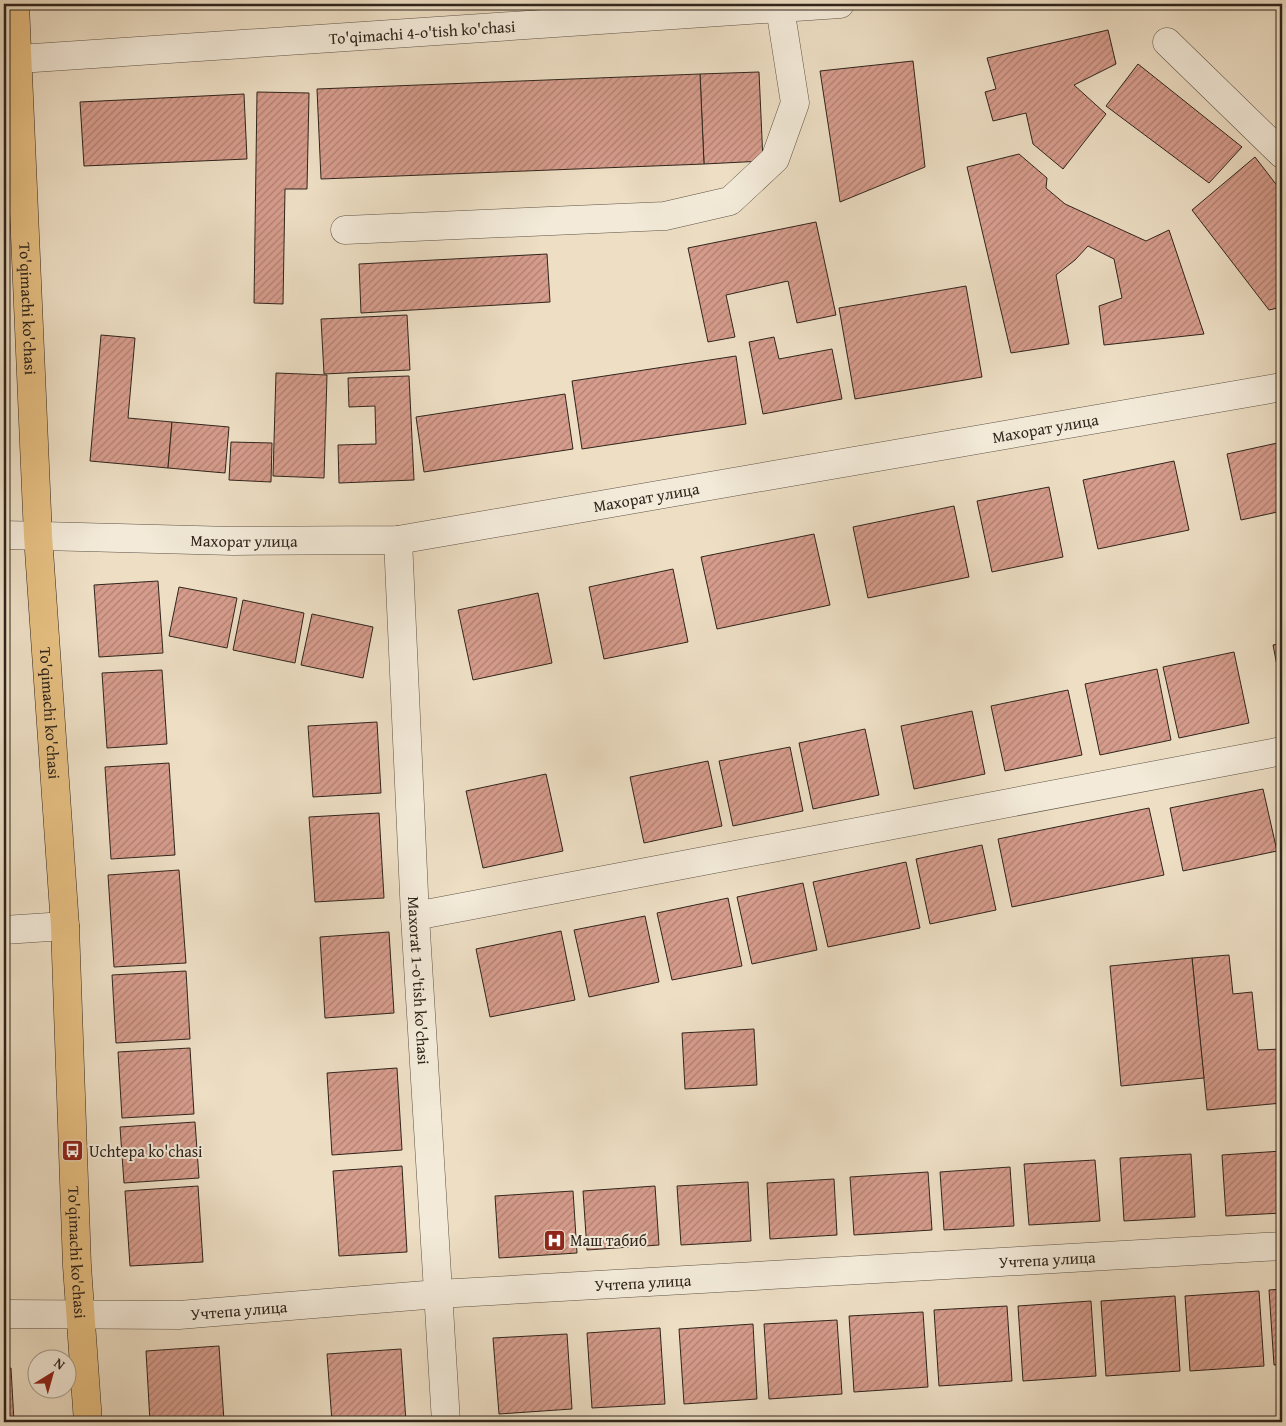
<svg xmlns="http://www.w3.org/2000/svg" width="1286" height="1426" viewBox="0 0 1286 1426" font-family="'Gentium Book Plus',serif">
<defs>
<pattern id="building-hatch" width="6" height="6" patternUnits="userSpaceOnUse" patternTransform="scale(1.25)"><rect width="6" height="6" fill="#d69c8c"/><path d="M-1 1l2-2M0 6l6-6M5 7l2-2" fill="none" stroke="#ae7f72"/></pattern>
</defs>
<rect width="100%" height="100%" fill="#eddec4"/>
<filter id="stains"><feTurbulence type="fractalNoise" baseFrequency=".004" numOctaves="4"/><feColorMatrix values="0 0 0 0 .2 0 0 0 0 .09 0 0 0 0 .02 0 0 0 .5 -.17"/></filter>
<radialGradient id="worn" r=".72"><stop offset=".6" stop-color="#630" stop-opacity="0"/><stop offset="1" stop-color="#630" stop-opacity=".3"/></radialGradient>
<g fill="url(#building-hatch)" stroke="#30251c">
<path d="M 1108,30 L 1116,64 L 1074,85 L 1106,114 L 1063,169 L 1033,144 L 1026,113 L 993,121 L 985,92 L 996,89 L 987,58 Z"/>
<path d="M 913,61 L 925,167 L 840,202 L 820,71 Z"/>
<path d="M 1138,64 L 1242,147 L 1209,183 L 1106,106 Z"/>
<path d="M 759,72 L 763,161 L 704,164 L 700,74 Z"/>
<path d="M 700,74 L 704,164 L 321,179 L 317,89 Z"/>
<path d="M 257,92 L 309,93 L 307,189 L 285,189 L 283,304 L 254,303 Z"/>
<path d="M 244,94 L 247,159 L 84,166 L 80,102 Z"/>
<path d="M 1019,154 L 1047,178 L 1046,188 L 1065,204 L 1146,241 L 1169,230 L 1204,334 L 1104,345 L 1099,306 L 1122,298 L 1114,259 L 1088,246 L 1075,260 L 1056,275 L 1069,344 L 1011,353 L 967,167 Z"/>
<path d="M 1255,157 L 1282,192 L 1282,307 L 1269,310 L 1192,210 Z"/>
<path d="M 816,222 L 836,315 L 797,323 L 788,281 L 726,295 L 735,337 L 708,342 L 688,248 Z"/>
<path d="M 547,254 L 550,302 L 361,313 L 359,264 Z"/>
<path d="M 966,286 L 982,377 L 855,399 L 839,308 Z"/>
<path d="M 407,315 L 410,370 L 324,374 L 321,319 Z"/>
<path d="M 101,335 L 135,338 L 128,418 L 172,422 L 168,468 L 90,461 Z"/>
<path d="M 774,337 L 779,359 L 832,349 L 842,399 L 763,414 L 749,342 Z"/>
<path d="M 736,356 L 746,424 L 582,449 L 572,381 Z"/>
<path d="M 276,373 L 327,375 L 324,478 L 273,476 Z"/>
<path d="M 409,376 L 414,480 L 339,483 L 338,445 L 376,444 L 375,406 L 349,407 L 348,378 Z"/>
<path d="M 565,394 L 573,449 L 424,472 L 416,417 Z"/>
<path d="M 172,422 L 229,427 L 225,473 L 168,468 Z"/>
<path d="M 231,442 L 272,443 L 271,482 L 229,480 Z"/>
<path d="M 1282,442 L 1282,511 L 1241,520 L 1227,454 Z"/>
<path d="M 1174,461 L 1189,530 L 1098,549 L 1083,480 Z"/>
<path d="M 1049,487 L 1063,557 L 992,572 L 977,501 Z"/>
<path d="M 954,506 L 969,577 L 868,598 L 853,527 Z"/>
<path d="M 814,534 L 830,605 L 717,629 L 701,557 Z"/>
<path d="M 673,569 L 688,642 L 604,659 L 589,587 Z"/>
<path d="M 158,581 L 163,653 L 99,657 L 94,585 Z"/>
<path d="M 179,587 L 237,598 L 227,648 L 169,636 Z"/>
<path d="M 538,593 L 552,663 L 473,680 L 458,610 Z"/>
<path d="M 243,600 L 304,613 L 295,663 L 233,650 Z"/>
<path d="M 312,614 L 373,627 L 363,678 L 301,665 Z"/>
<path d="M 1282,643 L 1282,691 L 1273,645 Z"/>
<path d="M 1234,652 L 1249,723 L 1179,738 L 1163,667 Z"/>
<path d="M 1157,669 L 1171,740 L 1100,755 L 1085,684 Z"/>
<path d="M 162,670 L 167,744 L 107,748 L 102,673 Z"/>
<path d="M 1068,690 L 1082,755 L 1005,771 L 991,706 Z"/>
<path d="M 972,711 L 985,774 L 914,789 L 901,726 Z"/>
<path d="M 377,722 L 381,793 L 313,797 L 308,726 Z"/>
<path d="M 865,729 L 879,795 L 813,809 L 799,743 Z"/>
<path d="M 790,747 L 803,811 L 733,826 L 719,761 Z"/>
<path d="M 708,761 L 722,826 L 644,843 L 630,777 Z"/>
<path d="M 169,763 L 175,855 L 111,859 L 105,767 Z"/>
<path d="M 546,774 L 563,851 L 483,868 L 466,791 Z"/>
<path d="M 1263,789 L 1277,851 L 1183,871 L 1170,808 Z"/>
<path d="M 1149,808 L 1164,875 L 1012,907 L 998,839 Z"/>
<path d="M 379,813 L 384,898 L 315,902 L 309,817 Z"/>
<path d="M 982,845 L 996,910 L 930,924 L 916,859 Z"/>
<path d="M 906,862 L 920,928 L 828,947 L 813,882 Z"/>
<path d="M 179,870 L 186,963 L 114,967 L 108,875 Z"/>
<path d="M 803,883 L 817,950 L 752,964 L 737,897 Z"/>
<path d="M 728,898 L 742,966 L 672,980 L 657,913 Z"/>
<path d="M 645,916 L 659,982 L 589,997 L 574,930 Z"/>
<path d="M 561,931 L 575,1000 L 490,1017 L 476,949 Z"/>
<path d="M 389,932 L 394,1013 L 325,1018 L 320,937 Z"/>
<path d="M 1229,955 L 1233,994 L 1252,992 L 1258,1050 L 1282,1049 L 1282,1103 L 1207,1110 L 1192,958 Z"/>
<path d="M 1192,958 L 1204,1078 L 1121,1086 L 1110,966 Z"/>
<path d="M 186,971 L 190,1039 L 116,1043 L 112,975 Z"/>
<path d="M 754,1029 L 757,1085 L 685,1089 L 682,1033 Z"/>
<path d="M 190,1048 L 194,1114 L 122,1118 L 118,1052 Z"/>
<path d="M 397,1068 L 402,1150 L 332,1155 L 327,1073 Z"/>
<path d="M 195,1122 L 199,1178 L 124,1183 L 120,1127 Z"/>
<path d="M 1282,1151 L 1282,1213 L 1226,1216 L 1222,1155 Z"/>
<path d="M 1191,1154 L 1195,1217 L 1124,1221 L 1120,1158 Z"/>
<path d="M 1095,1160 L 1100,1221 L 1029,1225 L 1024,1164 Z"/>
<path d="M 402,1166 L 407,1252 L 339,1256 L 333,1171 Z"/>
<path d="M 1010,1167 L 1014,1226 L 944,1230 L 940,1172 Z"/>
<path d="M 928,1172 L 932,1230 L 854,1235 L 850,1177 Z"/>
<path d="M 834,1179 L 837,1235 L 770,1239 L 767,1183 Z"/>
<path d="M 748,1182 L 751,1241 L 681,1245 L 677,1186 Z"/>
<path d="M 198,1186 L 203,1262 L 130,1266 L 125,1191 Z"/>
<path d="M 655,1186 L 659,1245 L 587,1250 L 583,1191 Z"/>
<path d="M 573,1191 L 577,1253 L 499,1258 L 495,1196 Z"/>
<path d="M 1282,1289 L 1282,1364 L 1274,1365 L 1269,1290 Z"/>
<path d="M 1259,1291 L 1264,1366 L 1190,1371 L 1185,1296 Z"/>
<path d="M 1175,1296 L 1180,1371 L 1106,1376 L 1101,1301 Z"/>
<path d="M 1091,1301 L 1096,1376 L 1023,1381 L 1018,1306 Z"/>
<path d="M 1007,1306 L 1012,1381 L 939,1386 L 934,1310 Z"/>
<path d="M 923,1312 L 928,1387 L 854,1392 L 849,1316 Z"/>
<path d="M 837,1320 L 842,1394 L 769,1399 L 764,1324 Z"/>
<path d="M 753,1324 L 757,1399 L 684,1404 L 679,1329 Z"/>
<path d="M 660,1328 L 665,1404 L 592,1408 L 587,1333 Z"/>
<path d="M 567,1334 L 572,1409 L 499,1414 L 493,1338 Z"/>
<path d="M 219,1346 L 224,1421 L 150,1422 L 146,1351 Z"/>
<path d="M 401,1349 L 406,1422 L 332,1422 L 327,1354 Z"/>
<path d="M 11,1368 L 14,1422 L 4,1422 L 4,1369 Z"/>
</g>
<g fill="none" stroke-linecap="round" stroke-linejoin="round">
<defs>
<g id="minor">
<path d="M 1167,42 L 1282,154"/>
<path id="s1" d="M 4,60 L 840,4"/>
<path d="M 345,230 L 665,216 L 730,201 L 775,159 L 795,103 L 780,8"/>
<path id="s2" d="M 4,535 L 233,541 L 398,540 L 1282,387"/>
<path id="s3" d="M 398,540 L 415,916 L 446,1422"/>
<path d="M 415,916 L 1282,751"/>
<path d="M 4,930 L 65,926"/>
<path id="s4" d="M 4,1314 L 179,1315 L 438,1294 L 1282,1246"/>
</g>
<g id="major">
<path id="s5" d="M 15,4 L 38,536 L 65,926 L 77,1266 L 88,1422"/>
</g>
</defs>
<use href="#minor" stroke="#5f5346" stroke-width="29"/>
<use href="#major" stroke="#30251c" stroke-width="29"/>
<use href="#minor" stroke="#f3ead9" stroke-width="28"/>
<use href="#major" stroke="#e6bf82" stroke-width="28"/>
</g>
<defs>
<symbol id="bus-square" viewBox="-11 -11 22 22"><rect x="-9" y="-9" width="18" height="18" rx="4" fill="#8f2418" stroke="#f3ead9"/><path d="M-5-6H5V4H4V6H2V4H-2V6H-4V4H-5ZM-3.5-4V0h7V-4ZM-3.5 1.2v1.5H-2V1.2ZM2 1.2v1.5H3.5V1.2Z" fill="#fff"/></symbol>
<symbol id="hospital-square" viewBox="-11 -11 22 22"><rect x="-9" y="-9" width="18" height="18" rx="4" fill="#8f2418" stroke="#f3ead9"/><path d="M-5-5h3v3.5h4V-5h3V5h-3V1.5h-4V5h-3Z" fill="#fff"/></symbol>
</defs>
<g fill-rule="evenodd">
<use href="#bus-square" x="60" y="1138" width="25" height="25"/>
<use href="#hospital-square" x="542" y="1228" width="25" height="25"/>
</g>
<g text-anchor="middle" dominant-baseline="central" stroke-width="4" stroke-linejoin="round" paint-order="stroke">
<g font-size="16" fill="#30251c" stroke="#f3ead9">
<text stroke="none"><textPath href="#s1" startOffset="419">To'qimachi 4-o'tish ko'chasi</textPath></text>
<text stroke="none"><textPath href="#s5" startOffset="305">To'qimachi ko'chasi</textPath></text>
<text stroke="none"><textPath href="#s2" startOffset="1051">Махорат улица</textPath></text>
<text stroke="none"><textPath href="#s2" startOffset="646">Махорат улица</textPath></text>
<text stroke="none"><textPath href="#s2" startOffset="240">Махорат улица</textPath></text>
<text stroke="none"><textPath href="#s5" startOffset="710">To'qimachi ko'chasi</textPath></text>
<text stroke="none"><textPath href="#s3" startOffset="441">Maxorat 1-o'tish ko'chasi</textPath></text>
<text stroke="none"><textPath href="#s5" startOffset="1250">To'qimachi ko'chasi</textPath></text>
<text stroke="none"><textPath href="#s4" startOffset="1045">Учтепа улица</textPath></text>
<text stroke="none"><textPath href="#s4" startOffset="640">Учтепа улица</textPath></text>
<text stroke="none"><textPath href="#s4" startOffset="235">Учтепа улица</textPath></text>
</g>
<g font-size="16" fill="#30251c" stroke="#f3ead9" text-anchor="start">
<text x="89" y="1151">Uchtepa ko'chasi</text>
<text x="570" y="1240">Маш табиб</text>
</g>
</g>
<rect width="1286" height="1426" fill="none" stroke="#eddec4" stroke-width="20"/>
<rect x="5" y="5" width="1276" height="1416" fill="none" stroke="#30251c" stroke-width="2.5"/>
<rect x="10" y="10" width="1266" height="1406" fill="none" stroke="#30251c"/>
<g transform="translate(52 1374) rotate(37)"><circle r="24" fill="#f3ead9" stroke="#a59b8d"/>
<path d="M0-4L9 19L0 12L-9 19Z" fill="#8f2418"/>
<text y="-8" font-size="14" font-weight="bold" text-anchor="middle" fill="#30251c">N</text>
</g>
<rect width="100%" height="100%" filter="url(#stains)"/>
<rect width="100%" height="100%" fill="url(#worn)"/>
</svg>
